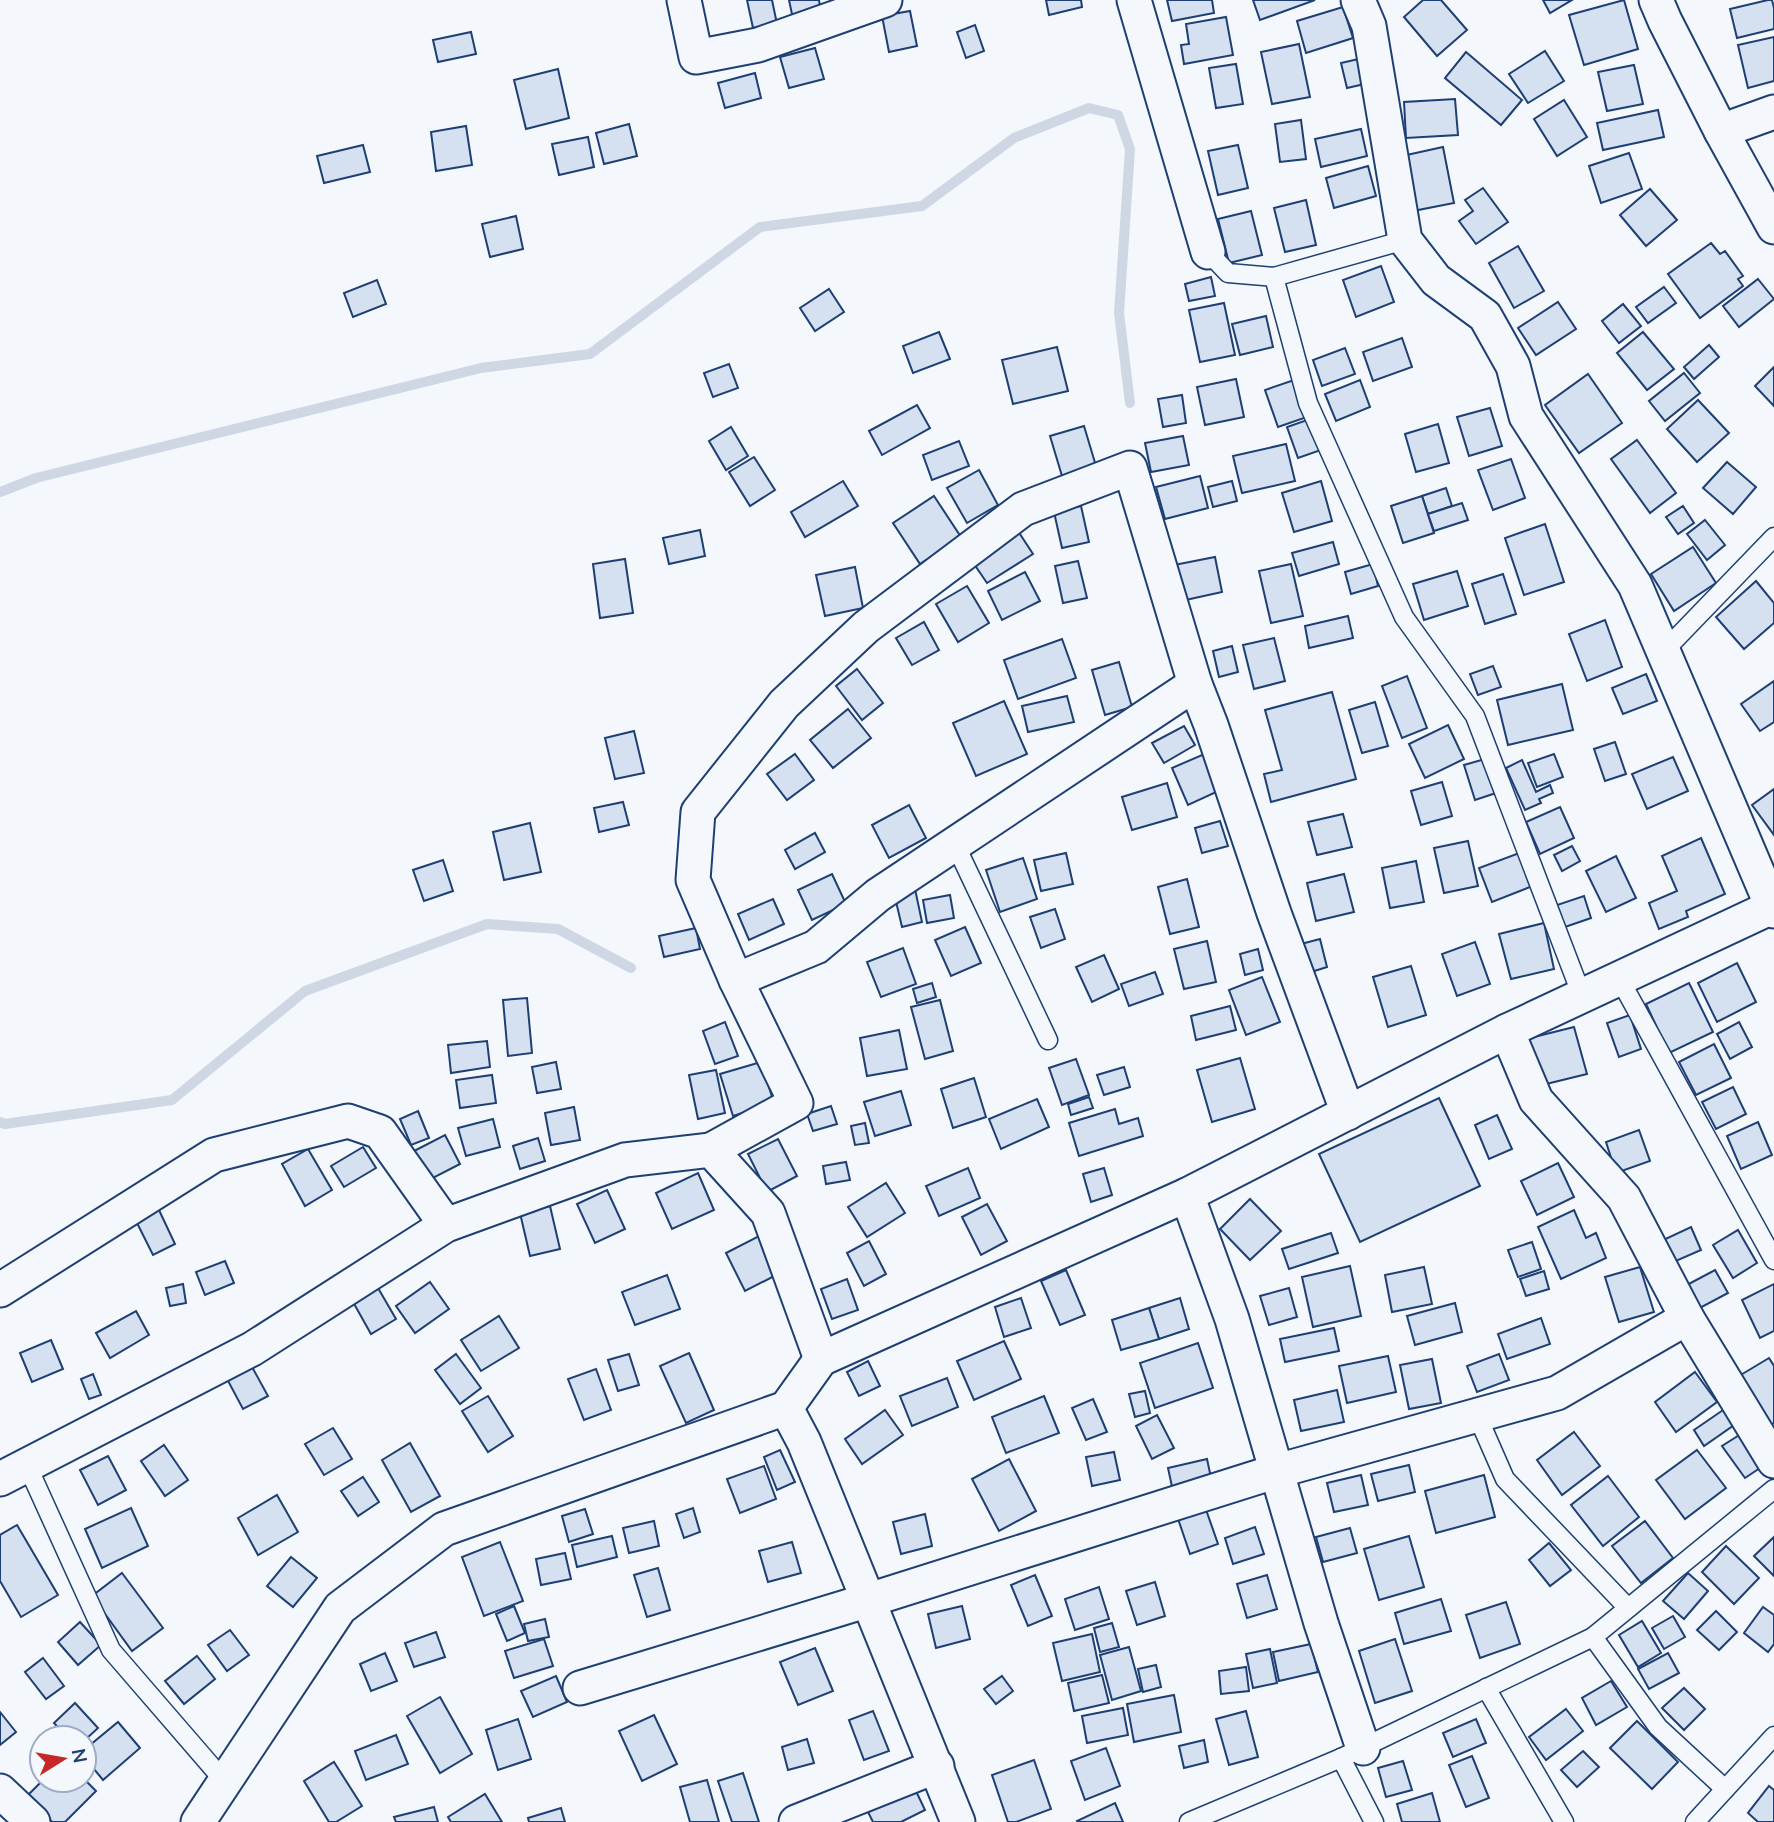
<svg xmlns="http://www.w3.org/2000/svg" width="1774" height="1822" viewBox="0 0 1774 1822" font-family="'Nunito Sans',sans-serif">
<rect width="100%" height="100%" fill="#f4f7fb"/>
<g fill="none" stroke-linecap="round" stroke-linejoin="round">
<g stroke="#cfd7e4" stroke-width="10">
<path d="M 0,492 L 36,478 L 481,368 L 590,354 L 760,227 L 922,206 L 1014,138 L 1089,108 L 1118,115 L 1130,149 L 1119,313 L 1130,403"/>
<path d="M 0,1122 L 5,1124 L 172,1100 L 305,991 L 487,924 L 558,929 L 631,968"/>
</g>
</g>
<g fill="#d5e0f0" stroke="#1d3f73" stroke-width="2">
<path d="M 747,0 L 772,0 L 777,24 L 753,28 Z"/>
<path d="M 789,0 L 819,0 L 821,13 L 793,19 Z"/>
<path d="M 1046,0 L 1081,0 L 1082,7 L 1049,15 Z"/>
<path d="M 1167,0 L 1212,0 L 1214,13 L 1172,21 Z"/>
<path d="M 1253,0 L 1315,0 L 1260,20 Z"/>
<path d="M 1423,0 L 1441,0 L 1467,30 L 1437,56 L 1404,17 Z"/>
<path d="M 1543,0 L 1572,0 L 1550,13 Z"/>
<path d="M 1624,0 L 1638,49 L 1584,65 L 1569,15 Z"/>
<path d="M 1768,0 L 1772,0 L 1774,8 L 1774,29 L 1737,38 L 1730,9 Z"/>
<path d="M 1343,7 L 1353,38 L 1306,53 L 1297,21 Z"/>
<path d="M 910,11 L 917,46 L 889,52 L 882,16 Z"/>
<path d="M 1226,17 L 1233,55 L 1184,64 L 1181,45 L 1189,44 L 1186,24 Z"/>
<path d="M 975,25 L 984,51 L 966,58 L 957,32 Z"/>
<path d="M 471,32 L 476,54 L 438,62 L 433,40 Z"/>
<path d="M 1774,37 L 1774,81 L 1748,88 L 1738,45 Z"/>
<path d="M 1299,44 L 1310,97 L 1272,104 L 1261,52 Z"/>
<path d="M 815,48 L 824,79 L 789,88 L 780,57 Z"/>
<path d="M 1545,51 L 1564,81 L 1528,103 L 1509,74 Z"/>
<path d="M 1466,52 L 1522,100 L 1501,125 L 1445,78 Z"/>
<path d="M 1363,58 L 1369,83 L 1347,88 L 1341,63 Z"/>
<path d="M 1236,64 L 1243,104 L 1216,108 L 1209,68 Z"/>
<path d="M 1634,65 L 1643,104 L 1607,111 L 1598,72 Z"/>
<path d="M 558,69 L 569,118 L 526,129 L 514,80 Z"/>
<path d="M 755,73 L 761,98 L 725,108 L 718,83 Z"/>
<path d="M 1455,99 L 1458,135 L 1406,138 L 1404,102 Z"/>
<path d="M 1564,100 L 1587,137 L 1557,156 L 1534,119 Z"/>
<path d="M 1658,110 L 1664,137 L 1603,150 L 1597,123 Z"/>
<path d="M 1301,120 L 1306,159 L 1280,162 L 1275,124 Z"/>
<path d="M 629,124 L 637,156 L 604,164 L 596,133 Z"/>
<path d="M 466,126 L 472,165 L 436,171 L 431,132 Z"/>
<path d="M 1361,129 L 1367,156 L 1321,167 L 1315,139 Z"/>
<path d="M 588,137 L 594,167 L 559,175 L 552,144 Z"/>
<path d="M 363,145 L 370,172 L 324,183 L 317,156 Z"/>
<path d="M 1238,145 L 1248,188 L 1218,195 L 1208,151 Z"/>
<path d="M 1443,147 L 1454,203 L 1413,211 L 1402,156 Z"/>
<path d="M 1629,153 L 1642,189 L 1601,203 L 1589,166 Z"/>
<path d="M 1368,166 L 1376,196 L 1334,208 L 1326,178 Z"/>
<path d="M 1483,188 L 1508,222 L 1476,244 L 1459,221 L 1473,211 L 1465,200 Z"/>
<path d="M 1650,189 L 1677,220 L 1646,246 L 1620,215 Z"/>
<path d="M 1306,200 L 1316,245 L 1285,252 L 1274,208 Z"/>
<path d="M 1251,211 L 1262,255 L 1229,263 L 1218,219 Z"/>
<path d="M 516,216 L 523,249 L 490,257 L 482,224 Z"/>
<path d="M 1711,243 L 1720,254 L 1725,251 L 1743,276 L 1738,279 L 1743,286 L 1700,318 L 1668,274 Z"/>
<path d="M 1518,246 L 1544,291 L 1514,308 L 1489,263 Z"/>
<path d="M 1381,266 L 1394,302 L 1356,317 L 1343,280 Z"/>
<path d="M 1211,277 L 1215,296 L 1189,301 L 1185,284 Z"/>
<path d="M 1758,279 L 1774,299 L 1739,327 L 1723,306 Z"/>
<path d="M 377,280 L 386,304 L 353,317 L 344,293 Z"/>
<path d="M 1664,287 L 1676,303 L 1648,323 L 1636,307 Z"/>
<path d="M 829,289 L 844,312 L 815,331 L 800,308 Z"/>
<path d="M 1558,302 L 1576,329 L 1536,355 L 1518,328 Z"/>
<path d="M 1224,303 L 1235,355 L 1200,362 L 1189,310 Z"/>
<path d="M 1623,304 L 1641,326 L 1619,343 L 1602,321 Z"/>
<path d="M 1266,316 L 1273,347 L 1240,355 L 1232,324 Z"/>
<path d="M 939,332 L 950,359 L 913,373 L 903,346 Z"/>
<path d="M 1643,332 L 1674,369 L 1647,390 L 1617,353 Z"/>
<path d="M 1402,338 L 1412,367 L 1373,381 L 1363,352 Z"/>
<path d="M 1709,345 L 1719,357 L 1694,379 L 1684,367 Z"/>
<path d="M 1057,347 L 1068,391 L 1013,404 L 1002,360 Z"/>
<path d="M 1345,348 L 1355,374 L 1322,386 L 1313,360 Z"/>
<path d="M 729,364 L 738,388 L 713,397 L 704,373 Z"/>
<path d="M 1774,367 L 1774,406 L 1755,386 Z"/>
<path d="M 1684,373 L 1700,393 L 1665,421 L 1649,401 Z"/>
<path d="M 1588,374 L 1622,423 L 1579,453 L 1545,405 Z"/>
<path d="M 1236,379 L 1244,417 L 1205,425 L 1197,387 Z"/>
<path d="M 1294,380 L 1307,417 L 1278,427 L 1265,390 Z"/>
<path d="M 1360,380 L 1370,407 L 1336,421 L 1325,394 Z"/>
<path d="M 1182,395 L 1186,423 L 1163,427 L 1158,399 Z"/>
<path d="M 1698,400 L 1729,433 L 1697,462 L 1667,429 Z"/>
<path d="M 917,405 L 930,428 L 882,455 L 869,431 Z"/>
<path d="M 1490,408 L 1502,446 L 1469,456 L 1457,417 Z"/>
<path d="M 1310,419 L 1321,450 L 1298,458 L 1287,427 Z"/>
<path d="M 1438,424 L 1449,463 L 1416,472 L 1405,434 Z"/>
<path d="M 1084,426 L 1096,466 L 1062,476 L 1050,436 Z"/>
<path d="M 731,427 L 748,456 L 726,470 L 709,441 Z"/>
<path d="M 1183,436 L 1189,465 L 1151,472 L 1145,443 Z"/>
<path d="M 1637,440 L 1676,493 L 1650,513 L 1611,459 Z"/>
<path d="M 959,441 L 969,466 L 932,480 L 923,455 Z"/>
<path d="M 1286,444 L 1295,481 L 1242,493 L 1233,456 Z"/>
<path d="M 754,457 L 775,490 L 750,506 L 729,472 Z"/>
<path d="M 1511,459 L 1525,498 L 1493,510 L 1478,470 Z"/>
<path d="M 1727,462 L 1756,487 L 1733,514 L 1703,488 Z"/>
<path d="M 979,470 L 998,505 L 967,523 L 947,488 Z"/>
<path d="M 1200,476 L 1208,508 L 1165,519 L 1156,487 Z"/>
<path d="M 843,481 L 858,506 L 805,537 L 791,512 Z"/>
<path d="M 1232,481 L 1237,501 L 1213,507 L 1208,487 Z"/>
<path d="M 1321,481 L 1332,521 L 1294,532 L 1282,493 Z"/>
<path d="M 1446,488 L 1452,506 L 1428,514 L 1422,496 Z"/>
<path d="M 934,496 L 961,537 L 920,564 L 893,523 Z"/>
<path d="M 1422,496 L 1434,533 L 1403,543 L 1391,506 Z"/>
<path d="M 1462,503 L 1468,520 L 1434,531 L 1428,514 Z"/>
<path d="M 1081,506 L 1089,542 L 1062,548 L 1054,512 Z"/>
<path d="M 1683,506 L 1694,523 L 1678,534 L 1666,517 Z"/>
<path d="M 1705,520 L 1725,545 L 1707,560 L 1687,534 Z"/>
<path d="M 1545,524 L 1564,582 L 1524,595 L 1505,538 Z"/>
<path d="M 1016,528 L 1033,554 L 987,583 L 970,558 Z"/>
<path d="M 700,530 L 705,556 L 669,564 L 663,538 Z"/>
<path d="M 1333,542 L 1339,564 L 1299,576 L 1292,553 Z"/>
<path d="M 1693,547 L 1716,583 L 1674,611 L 1651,574 Z"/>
<path d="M 1215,557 L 1222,592 L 1181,601 L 1174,565 Z"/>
<path d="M 625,559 L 633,613 L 600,618 L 593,564 Z"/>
<path d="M 1078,561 L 1087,598 L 1063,603 L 1055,566 Z"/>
<path d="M 1291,564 L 1303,616 L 1271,623 L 1259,571 Z"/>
<path d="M 1373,564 L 1378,586 L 1351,594 L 1345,572 Z"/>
<path d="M 855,567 L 863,608 L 825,616 L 816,575 Z"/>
<path d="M 1457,571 L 1468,606 L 1424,620 L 1413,584 Z"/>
<path d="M 1025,572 L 1040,601 L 1002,620 L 988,591 Z"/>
<path d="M 1503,574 L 1516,614 L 1485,624 L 1472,584 Z"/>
<path d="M 1756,581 L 1774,603 L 1774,623 L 1744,649 L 1716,617 Z"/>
<path d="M 967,586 L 989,623 L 958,642 L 936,604 Z"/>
<path d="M 1348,616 L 1353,638 L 1309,648 L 1305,626 Z"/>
<path d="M 1605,620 L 1622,667 L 1587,681 L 1569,634 Z"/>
<path d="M 924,622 L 939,650 L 912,665 L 896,638 Z"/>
<path d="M 1274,638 L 1285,681 L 1254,689 L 1243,645 Z"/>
<path d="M 1062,639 L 1076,678 L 1018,699 L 1004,660 Z"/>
<path d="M 1232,646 L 1238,672 L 1219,677 L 1213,651 Z"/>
<path d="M 1119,662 L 1132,707 L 1105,715 L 1092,670 Z"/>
<path d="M 1493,666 L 1501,687 L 1478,695 L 1470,674 Z"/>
<path d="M 857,669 L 883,703 L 862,720 L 836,686 Z"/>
<path d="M 1646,674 L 1657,701 L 1623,714 L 1612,688 Z"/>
<path d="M 1407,676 L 1427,728 L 1402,738 L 1382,686 Z"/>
<path d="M 1774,681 L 1774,722 L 1760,731 L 1741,704 Z"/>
<path d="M 1562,684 L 1573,730 L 1508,745 L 1497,700 Z"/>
<path d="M 1332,692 L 1356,779 L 1271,802 L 1264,774 L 1282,770 L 1265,710 Z"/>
<path d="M 1067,696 L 1074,722 L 1028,732 L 1022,706 Z"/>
<path d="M 1004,701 L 1027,754 L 976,776 L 953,723 Z"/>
<path d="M 1375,702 L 1388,746 L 1362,753 L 1349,710 Z"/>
<path d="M 848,709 L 871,738 L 833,768 L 810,740 Z"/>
<path d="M 1448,725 L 1464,759 L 1425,778 L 1409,744 Z"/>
<path d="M 1184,726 L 1195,745 L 1164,763 L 1152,743 Z"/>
<path d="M 634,731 L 644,773 L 615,779 L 605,738 Z"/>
<path d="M 1615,742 L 1626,774 L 1605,781 L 1594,749 Z"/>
<path d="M 1209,752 L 1225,788 L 1188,805 L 1172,768 Z"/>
<path d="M 795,754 L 814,780 L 787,800 L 767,774 Z"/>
<path d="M 1554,754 L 1563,777 L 1537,787 L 1528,763 Z"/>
<path d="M 1673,757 L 1688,791 L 1647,809 L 1632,774 Z"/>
<path d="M 1485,759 L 1496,793 L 1475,800 L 1464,765 Z"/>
<path d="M 1522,760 L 1536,792 L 1550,785 L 1553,793 L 1539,799 L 1541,803 L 1525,810 L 1506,768 Z"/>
<path d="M 1442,782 L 1452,816 L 1421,825 L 1411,791 Z"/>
<path d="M 1167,783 L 1177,817 L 1132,830 L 1122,797 Z"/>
<path d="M 1774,789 L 1774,835 L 1752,805 Z"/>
<path d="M 623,802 L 629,825 L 599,832 L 594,808 Z"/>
<path d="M 909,805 L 926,838 L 889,858 L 872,825 Z"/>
<path d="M 1560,807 L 1574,838 L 1540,854 L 1526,822 Z"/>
<path d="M 1343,814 L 1352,847 L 1317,855 L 1308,822 Z"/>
<path d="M 1220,821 L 1228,846 L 1202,853 L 1195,828 Z"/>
<path d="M 530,823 L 541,872 L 504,880 L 493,832 Z"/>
<path d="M 815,833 L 825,852 L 795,869 L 785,850 Z"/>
<path d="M 1701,838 L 1725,894 L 1686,911 L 1688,917 L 1659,929 L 1649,903 L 1677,891 L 1662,856 Z"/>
<path d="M 1468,841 L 1478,886 L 1444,893 L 1434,848 Z"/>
<path d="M 1572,846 L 1580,861 L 1562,871 L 1554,855 Z"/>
<path d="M 1522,852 L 1535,885 L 1492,902 L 1479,868 Z"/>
<path d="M 1066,853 L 1073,884 L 1041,891 L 1034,860 Z"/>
<path d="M 1616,856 L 1636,898 L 1606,912 L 1586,871 Z"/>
<path d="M 1023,858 L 1037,899 L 1000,912 L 986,870 Z"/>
<path d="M 443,860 L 453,891 L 424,901 L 413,870 Z"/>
<path d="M 1416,861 L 1424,902 L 1390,908 L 1382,868 Z"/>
<path d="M 832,874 L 846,904 L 812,920 L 798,890 Z"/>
<path d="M 1344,874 L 1354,912 L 1316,921 L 1307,883 Z"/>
<path d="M 1187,879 L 1199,927 L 1170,934 L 1158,887 Z"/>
<path d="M 915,889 L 922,922 L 902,927 L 894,893 Z"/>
<path d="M 950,895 L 954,918 L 927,923 L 923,900 Z"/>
<path d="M 1584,896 L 1591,918 L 1565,927 L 1557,905 Z"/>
<path d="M 773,899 L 784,924 L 749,940 L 738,914 Z"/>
<path d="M 1055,909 L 1065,939 L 1041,948 L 1030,917 Z"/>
<path d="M 1544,923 L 1554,969 L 1511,979 L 1499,934 Z"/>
<path d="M 965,927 L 981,963 L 951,976 L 935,940 Z"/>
<path d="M 696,928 L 700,949 L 664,957 L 659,936 Z"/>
<path d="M 1320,939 L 1327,967 L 1308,973 L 1301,944 Z"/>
<path d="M 1207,941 L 1216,982 L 1184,989 L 1174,949 Z"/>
<path d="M 1475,942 L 1490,984 L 1457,996 L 1442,954 Z"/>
<path d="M 903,948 L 916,984 L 881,997 L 867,962 Z"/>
<path d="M 1258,949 L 1263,970 L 1245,975 L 1240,954 Z"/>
<path d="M 1104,955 L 1119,989 L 1092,1002 L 1076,967 Z"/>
<path d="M 1737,963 L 1756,1002 L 1717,1022 L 1698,983 Z"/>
<path d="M 1411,966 L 1426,1015 L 1388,1027 L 1373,977 Z"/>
<path d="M 1155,972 L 1163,994 L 1129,1006 L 1121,984 Z"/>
<path d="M 1262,977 L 1280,1022 L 1246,1035 L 1229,990 Z"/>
<path d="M 932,983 L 936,997 L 917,1003 L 913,989 Z"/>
<path d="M 1689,983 L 1713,1032 L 1669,1053 L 1646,1004 Z"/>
<path d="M 527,998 L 532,1053 L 508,1056 L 503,1000 Z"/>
<path d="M 940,1000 L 953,1051 L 925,1059 L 911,1007 Z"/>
<path d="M 1230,1006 L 1236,1030 L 1196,1040 L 1191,1016 Z"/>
<path d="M 1630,1015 L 1641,1049 L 1619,1057 L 1607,1023 Z"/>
<path d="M 725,1022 L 738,1056 L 715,1064 L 703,1031 Z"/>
<path d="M 1739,1022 L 1752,1047 L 1730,1059 L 1717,1034 Z"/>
<path d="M 1574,1027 L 1587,1074 L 1538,1086 L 1526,1039 Z"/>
<path d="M 899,1030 L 907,1069 L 867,1076 L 860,1038 Z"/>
<path d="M 487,1041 L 490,1067 L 451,1073 L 448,1045 Z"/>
<path d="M 1714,1044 L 1731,1078 L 1696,1095 L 1679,1062 Z"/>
<path d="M 1240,1058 L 1255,1109 L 1212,1122 L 1197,1070 Z"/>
<path d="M 1076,1059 L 1089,1095 L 1062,1105 L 1049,1068 Z"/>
<path d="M 556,1062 L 561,1089 L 537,1093 L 532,1067 Z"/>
<path d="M 761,1062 L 774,1103 L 733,1116 L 720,1074 Z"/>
<path d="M 1124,1067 L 1130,1087 L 1104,1095 L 1097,1075 Z"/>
<path d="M 716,1070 L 725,1113 L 698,1119 L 689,1075 Z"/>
<path d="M 492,1075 L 496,1103 L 460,1108 L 456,1080 Z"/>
<path d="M 974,1078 L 986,1117 L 953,1128 L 941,1089 Z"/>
<path d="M 1733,1087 L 1746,1114 L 1716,1129 L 1702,1102 Z"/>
<path d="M 901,1091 L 911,1125 L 875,1136 L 864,1102 Z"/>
<path d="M 1089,1097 L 1093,1108 L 1071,1115 L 1068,1104 Z"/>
<path d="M 1439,1098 L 1480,1186 L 1360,1242 L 1319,1154 Z"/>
<path d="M 1037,1099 L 1049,1127 L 1001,1149 L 989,1119 Z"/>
<path d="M 831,1106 L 837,1124 L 813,1131 L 807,1114 Z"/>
<path d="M 574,1107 L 580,1140 L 551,1145 L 545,1113 Z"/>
<path d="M 1115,1109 L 1119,1124 L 1138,1118 L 1143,1136 L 1079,1156 L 1069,1123 Z"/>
<path d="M 418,1111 L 429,1138 L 411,1145 L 400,1119 Z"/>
<path d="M 1497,1115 L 1512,1149 L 1489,1159 L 1475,1125 Z"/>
<path d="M 493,1119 L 500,1147 L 466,1156 L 458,1128 Z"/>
<path d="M 1758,1122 L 1772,1155 L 1741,1169 L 1727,1136 Z"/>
<path d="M 865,1123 L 869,1143 L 855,1145 L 851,1126 Z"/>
<path d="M 1639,1130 L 1650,1161 L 1616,1173 L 1606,1142 Z"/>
<path d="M 445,1135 L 460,1164 L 429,1180 L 414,1151 Z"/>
<path d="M 538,1138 L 545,1161 L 520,1169 L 513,1146 Z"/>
<path d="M 778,1139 L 797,1176 L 767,1192 L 748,1154 Z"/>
<path d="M 363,1147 L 376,1168 L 344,1187 L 331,1166 Z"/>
<path d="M 308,1149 L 332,1190 L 305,1206 L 282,1164 Z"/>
<path d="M 846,1162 L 850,1180 L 826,1184 L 823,1166 Z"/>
<path d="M 1558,1163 L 1574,1197 L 1537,1215 L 1521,1181 Z"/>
<path d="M 968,1168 L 980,1198 L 939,1216 L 926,1186 Z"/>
<path d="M 1104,1168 L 1112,1195 L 1091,1202 L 1083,1174 Z"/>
<path d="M 698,1173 L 714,1210 L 672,1229 L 656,1193 Z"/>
<path d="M 886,1183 L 905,1213 L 867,1237 L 848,1207 Z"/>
<path d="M 607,1190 L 625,1229 L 595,1243 L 577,1204 Z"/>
<path d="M 1250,1199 L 1281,1231 L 1250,1260 L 1220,1229 Z"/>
<path d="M 987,1204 L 1007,1241 L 981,1255 L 962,1217 Z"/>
<path d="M 550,1206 L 560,1249 L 530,1256 L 520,1213 Z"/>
<path d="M 159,1210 L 175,1244 L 153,1255 L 136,1221 Z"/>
<path d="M 1574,1210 L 1586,1238 L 1596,1233 L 1606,1258 L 1561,1279 L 1538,1227 Z"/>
<path d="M 1691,1227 L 1701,1250 L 1669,1264 L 1659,1242 Z"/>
<path d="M 1738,1230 L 1757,1263 L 1733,1278 L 1713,1245 Z"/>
<path d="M 1331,1233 L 1338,1253 L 1289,1269 L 1282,1249 Z"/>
<path d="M 761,1235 L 780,1273 L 745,1291 L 726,1253 Z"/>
<path d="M 869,1241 L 886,1274 L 864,1286 L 847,1253 Z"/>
<path d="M 1532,1242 L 1541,1269 L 1518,1277 L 1508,1250 Z"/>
<path d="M 225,1261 L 234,1283 L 205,1295 L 196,1272 Z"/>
<path d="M 1350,1266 L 1361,1316 L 1313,1327 L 1302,1277 Z"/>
<path d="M 1424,1267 L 1432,1304 L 1392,1312 L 1385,1275 Z"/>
<path d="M 1640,1267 L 1654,1312 L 1619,1322 L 1605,1277 Z"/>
<path d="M 1066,1270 L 1085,1315 L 1060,1325 L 1041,1281 Z"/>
<path d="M 1715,1270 L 1728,1293 L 1698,1309 L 1685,1286 Z"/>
<path d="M 1544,1271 L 1549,1289 L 1526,1296 L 1520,1279 Z"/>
<path d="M 667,1275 L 680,1309 L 635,1325 L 622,1292 Z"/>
<path d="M 847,1279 L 858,1310 L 832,1319 L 821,1289 Z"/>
<path d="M 430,1282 L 449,1309 L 415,1333 L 396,1306 Z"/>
<path d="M 183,1284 L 186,1303 L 170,1306 L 166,1288 Z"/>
<path d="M 1774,1284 L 1774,1331 L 1760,1338 L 1742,1300 Z"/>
<path d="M 378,1288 L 396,1319 L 371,1334 L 353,1302 Z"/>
<path d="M 1289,1288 L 1297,1317 L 1269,1325 L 1260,1296 Z"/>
<path d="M 1021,1298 L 1031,1328 L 1004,1337 L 995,1307 Z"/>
<path d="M 1180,1298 L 1189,1329 L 1159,1339 L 1149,1308 Z"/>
<path d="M 1455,1303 L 1462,1332 L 1415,1345 L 1407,1316 Z"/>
<path d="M 1149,1308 L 1159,1339 L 1121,1350 L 1112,1320 Z"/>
<path d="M 136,1311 L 149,1335 L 110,1358 L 96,1333 Z"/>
<path d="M 499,1316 L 519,1348 L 481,1371 L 461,1340 Z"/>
<path d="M 1541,1318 L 1550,1344 L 1507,1359 L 1498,1334 Z"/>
<path d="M 1334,1328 L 1339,1351 L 1285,1362 L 1280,1339 Z"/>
<path d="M 51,1340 L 63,1369 L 32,1382 L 20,1353 Z"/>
<path d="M 1004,1341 L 1021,1379 L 974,1400 L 957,1361 Z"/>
<path d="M 1198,1343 L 1213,1388 L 1155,1408 L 1140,1363 Z"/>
<path d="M 689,1353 L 714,1410 L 686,1423 L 660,1366 Z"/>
<path d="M 456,1354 L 481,1388 L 460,1404 L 435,1370 Z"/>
<path d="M 629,1354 L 639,1385 L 618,1391 L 608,1360 Z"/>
<path d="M 1499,1354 L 1509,1380 L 1477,1392 L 1467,1366 Z"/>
<path d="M 1388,1356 L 1396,1392 L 1347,1403 L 1339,1366 Z"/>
<path d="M 1769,1358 L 1774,1366 L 1774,1423 L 1763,1429 L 1734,1379 Z"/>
<path d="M 1432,1359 L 1441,1403 L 1409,1409 L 1400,1365 Z"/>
<path d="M 868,1361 L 880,1386 L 859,1396 L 847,1372 Z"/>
<path d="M 251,1365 L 268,1396 L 243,1409 L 227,1379 Z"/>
<path d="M 596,1369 L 611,1410 L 584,1420 L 568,1379 Z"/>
<path d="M 1695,1372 L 1717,1402 L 1676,1432 L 1655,1402 Z"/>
<path d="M 93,1374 L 101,1395 L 89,1399 L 81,1379 Z"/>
<path d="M 947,1378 L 958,1407 L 912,1426 L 900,1396 Z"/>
<path d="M 1337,1390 L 1344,1422 L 1301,1431 L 1294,1400 Z"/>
<path d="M 1145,1391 L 1150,1413 L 1135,1417 L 1129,1394 Z"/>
<path d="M 488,1396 L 513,1436 L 488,1452 L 462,1411 Z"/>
<path d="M 1044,1396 L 1059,1433 L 1006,1453 L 992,1417 Z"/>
<path d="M 1093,1399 L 1107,1432 L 1086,1440 L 1072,1408 Z"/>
<path d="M 1726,1408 L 1737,1423 L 1704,1446 L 1694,1430 Z"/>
<path d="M 885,1410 L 903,1435 L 862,1464 L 845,1439 Z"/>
<path d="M 1157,1415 L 1174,1448 L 1152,1459 L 1136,1426 Z"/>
<path d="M 333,1428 L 352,1459 L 324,1475 L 305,1444 Z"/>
<path d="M 1574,1432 L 1600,1466 L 1562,1495 L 1537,1460 Z"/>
<path d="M 1744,1432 L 1766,1464 L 1745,1478 L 1722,1446 Z"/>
<path d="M 410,1443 L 440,1496 L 411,1512 L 382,1460 Z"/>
<path d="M 164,1445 L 188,1480 L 165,1496 L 141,1461 Z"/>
<path d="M 780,1450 L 795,1482 L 777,1490 L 764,1457 Z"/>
<path d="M 1697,1450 L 1726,1488 L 1685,1519 L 1656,1480 Z"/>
<path d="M 1114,1452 L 1120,1480 L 1092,1486 L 1086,1457 Z"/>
<path d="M 108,1456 L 126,1490 L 98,1505 L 80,1470 Z"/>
<path d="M 1009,1459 L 1036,1511 L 999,1531 L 972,1479 Z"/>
<path d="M 1207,1459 L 1213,1487 L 1174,1496 L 1168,1468 Z"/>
<path d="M 1409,1465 L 1415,1492 L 1378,1501 L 1371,1474 Z"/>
<path d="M 764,1466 L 776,1499 L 740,1513 L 727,1479 Z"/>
<path d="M 1361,1475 L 1368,1505 L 1334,1512 L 1327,1483 Z"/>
<path d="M 1484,1475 L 1495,1517 L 1436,1533 L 1425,1491 Z"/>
<path d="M 1608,1476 L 1639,1517 L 1603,1546 L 1571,1505 Z"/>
<path d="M 363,1477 L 379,1502 L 358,1516 L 341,1491 Z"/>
<path d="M 277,1495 L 298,1532 L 258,1555 L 238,1518 Z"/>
<path d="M 1203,1501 L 1218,1544 L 1190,1554 L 1175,1510 Z"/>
<path d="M 131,1508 L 148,1546 L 102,1568 L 85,1529 Z"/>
<path d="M 693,1508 L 700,1532 L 684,1538 L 676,1514 Z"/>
<path d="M 585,1509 L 593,1534 L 569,1542 L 562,1516 Z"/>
<path d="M 925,1514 L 932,1546 L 901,1554 L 893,1522 Z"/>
<path d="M 654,1521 L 659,1546 L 629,1553 L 623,1528 Z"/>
<path d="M 1645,1521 L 1673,1558 L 1641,1583 L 1612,1546 Z"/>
<path d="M 17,1525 L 58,1595 L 21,1617 L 0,1581 L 0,1535 Z"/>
<path d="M 1255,1527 L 1264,1554 L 1233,1564 L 1225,1538 Z"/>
<path d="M 1350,1528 L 1357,1553 L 1323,1562 L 1316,1537 Z"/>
<path d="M 612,1536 L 617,1557 L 577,1567 L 572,1545 Z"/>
<path d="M 1409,1536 L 1424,1587 L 1379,1600 L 1364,1549 Z"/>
<path d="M 1774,1537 L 1774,1576 L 1754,1556 Z"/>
<path d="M 500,1542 L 523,1601 L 484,1616 L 462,1557 Z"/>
<path d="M 792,1542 L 801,1573 L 768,1582 L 759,1551 Z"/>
<path d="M 1549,1543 L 1571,1570 L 1550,1586 L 1529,1560 Z"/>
<path d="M 1726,1546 L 1759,1578 L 1734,1604 L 1702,1572 Z"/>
<path d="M 565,1553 L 571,1579 L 541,1585 L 536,1559 Z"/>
<path d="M 291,1557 L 317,1578 L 293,1607 L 267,1586 Z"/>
<path d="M 658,1568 L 670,1610 L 647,1617 L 634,1575 Z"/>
<path d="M 122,1573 L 163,1628 L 132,1651 L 92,1596 Z"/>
<path d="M 1688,1573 L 1708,1591 L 1684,1619 L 1663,1601 Z"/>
<path d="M 1035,1575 L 1052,1616 L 1028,1626 L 1011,1585 Z"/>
<path d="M 1267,1575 L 1277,1609 L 1247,1618 L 1237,1584 Z"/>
<path d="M 1155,1582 L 1165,1616 L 1137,1625 L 1126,1591 Z"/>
<path d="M 1099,1587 L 1109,1619 L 1075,1630 L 1065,1599 Z"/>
<path d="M 1441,1599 L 1451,1631 L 1404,1644 L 1395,1613 Z"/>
<path d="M 1506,1602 L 1520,1644 L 1480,1658 L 1466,1615 Z"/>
<path d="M 514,1606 L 525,1633 L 507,1641 L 496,1614 Z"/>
<path d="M 962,1606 L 970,1639 L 936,1648 L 928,1614 Z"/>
<path d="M 1763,1607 L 1774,1615 L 1774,1644 L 1768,1652 L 1744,1633 Z"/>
<path d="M 1716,1611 L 1737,1632 L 1719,1650 L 1697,1630 Z"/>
<path d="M 1673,1616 L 1685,1637 L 1664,1649 L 1652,1628 Z"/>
<path d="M 545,1619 L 549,1637 L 528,1641 L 524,1624 Z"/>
<path d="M 1642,1621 L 1661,1653 L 1638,1667 L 1619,1635 Z"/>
<path d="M 80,1622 L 101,1645 L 78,1665 L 58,1642 Z"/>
<path d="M 1112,1623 L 1119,1647 L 1100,1652 L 1094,1628 Z"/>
<path d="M 230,1630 L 249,1655 L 227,1671 L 208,1645 Z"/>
<path d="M 436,1632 L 445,1657 L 414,1667 L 405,1643 Z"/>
<path d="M 1092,1634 L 1100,1672 L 1062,1681 L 1053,1643 Z"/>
<path d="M 544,1639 L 553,1666 L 514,1678 L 505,1651 Z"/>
<path d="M 1395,1639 L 1412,1691 L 1375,1703 L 1359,1651 Z"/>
<path d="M 1311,1644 L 1318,1672 L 1279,1681 L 1273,1652 Z"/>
<path d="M 1129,1647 L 1141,1691 L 1112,1700 L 1100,1655 Z"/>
<path d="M 815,1648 L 833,1691 L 798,1705 L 780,1662 Z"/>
<path d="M 1270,1649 L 1277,1683 L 1253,1688 L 1246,1654 Z"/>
<path d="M 385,1653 L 397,1681 L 371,1691 L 360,1664 Z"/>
<path d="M 1668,1653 L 1679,1673 L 1649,1689 L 1638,1669 Z"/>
<path d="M 197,1656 L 215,1679 L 184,1704 L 165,1681 Z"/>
<path d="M 43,1658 L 64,1686 L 46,1699 L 25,1672 Z"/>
<path d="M 1156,1665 L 1161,1687 L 1143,1692 L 1138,1669 Z"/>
<path d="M 1246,1667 L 1249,1691 L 1221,1694 L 1219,1671 Z"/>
<path d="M 1102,1675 L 1109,1703 L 1074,1711 L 1068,1683 Z"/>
<path d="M 556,1676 L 567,1702 L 533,1717 L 521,1691 Z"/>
<path d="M 1002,1676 L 1013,1691 L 996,1704 L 984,1689 Z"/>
<path d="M 1611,1681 L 1627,1707 L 1596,1725 L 1582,1698 Z"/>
<path d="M 1684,1688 L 1705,1709 L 1684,1730 L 1662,1708 Z"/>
<path d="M 1174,1695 L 1181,1732 L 1134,1742 L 1127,1704 Z"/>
<path d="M 440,1697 L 472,1754 L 440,1773 L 407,1716 Z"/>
<path d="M 75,1703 L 98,1728 L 84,1741 L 84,1738 L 68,1738 L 54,1723 Z"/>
<path d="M 1123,1708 L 1128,1735 L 1087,1743 L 1082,1716 Z"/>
<path d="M 1566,1709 L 1583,1731 L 1546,1760 L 1529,1737 Z"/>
<path d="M 873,1711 L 889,1751 L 864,1760 L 849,1720 Z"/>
<path d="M 1246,1711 L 1258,1757 L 1229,1765 L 1216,1719 Z"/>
<path d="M 0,1712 L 16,1732 L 0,1745 Z"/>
<path d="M 654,1715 L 677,1764 L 642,1781 L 619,1731 Z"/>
<path d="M 518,1719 L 531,1759 L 498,1770 L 486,1730 Z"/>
<path d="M 1476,1719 L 1486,1743 L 1453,1757 L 1443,1733 Z"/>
<path d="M 1637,1721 L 1678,1762 L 1652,1789 L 1610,1748 Z"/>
<path d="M 118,1722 L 140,1748 L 103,1780 L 84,1757 L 84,1750 Z"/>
<path d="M 396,1735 L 408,1764 L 366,1780 L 355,1751 Z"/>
<path d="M 807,1739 L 814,1763 L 788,1770 L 782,1747 Z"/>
<path d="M 1204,1740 L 1208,1762 L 1184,1768 L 1179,1746 Z"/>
<path d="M 1106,1748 L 1120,1786 L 1085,1800 L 1071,1761 Z"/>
<path d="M 1583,1751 L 1599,1767 L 1577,1787 L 1561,1770 Z"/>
<path d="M 1472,1756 L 1489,1798 L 1466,1807 L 1449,1765 Z"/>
<path d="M 1034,1760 L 1051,1809 L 1016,1822 L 1008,1822 L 992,1775 Z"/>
<path d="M 1403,1761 L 1412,1790 L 1386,1797 L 1378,1768 Z"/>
<path d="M 334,1762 L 362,1806 L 336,1822 L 329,1822 L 304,1781 Z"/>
<path d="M 743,1773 L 759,1822 L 732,1822 L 718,1781 Z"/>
<path d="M 84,1779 L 96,1791 L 65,1822 L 52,1822 L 27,1796 L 43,1780 Z"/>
<path d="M 707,1780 L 719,1822 L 690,1822 L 680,1787 Z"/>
<path d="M 1769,1786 L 1774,1790 L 1774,1822 L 1758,1822 L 1748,1813 Z"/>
<path d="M 915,1789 L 925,1810 L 901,1822 L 873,1822 L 868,1812 Z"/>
<path d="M 1432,1793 L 1440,1822 L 1402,1822 L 1397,1804 Z"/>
<path d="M 485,1794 L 502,1822 L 451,1822 L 448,1817 Z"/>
<path d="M 1115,1803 L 1123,1822 L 1078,1822 L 1077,1821 Z"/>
<path d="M 434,1807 L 438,1822 L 396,1822 L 394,1817 Z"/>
<path d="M 561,1808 L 565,1822 L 529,1822 L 528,1818 Z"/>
</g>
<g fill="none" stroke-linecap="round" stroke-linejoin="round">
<defs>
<g id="service">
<path d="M 1208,252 L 1228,273 L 1274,277 L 1405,240"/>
<path d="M 1274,277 L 1308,403 L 1404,617 L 1475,716 L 1582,996"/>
<path d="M 1663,652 L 1774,537"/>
<path d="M 955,844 L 1048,1040"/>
<path d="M 1619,978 L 1774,1260"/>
<path d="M 1477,1415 L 1505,1479 L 1628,1608"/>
<path d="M 27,1465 L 111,1650 L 225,1782"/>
<path d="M 1593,1637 L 1658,1727 L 1725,1789"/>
<path d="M 1486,1688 L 1564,1822"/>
<path d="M 1341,1758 L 1374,1822"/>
<path d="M 1189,1822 L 1341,1758 L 1593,1637 L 1774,1489"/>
<path d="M 1695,1822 L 1774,1736"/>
</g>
<g id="minor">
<path d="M 684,0 L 696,57 L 758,45 L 885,0"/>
<path d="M 1134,0 L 1208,252"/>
<path d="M 1358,0 L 1369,26 L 1405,240 L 1436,280 L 1485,316 L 1513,366 L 1526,416 L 1635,585 L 1774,911"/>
<path d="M 1656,0 L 1665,21 L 1721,131 L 1774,227"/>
<path d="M 1721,131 L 1774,112"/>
<path d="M 736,980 L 816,947 L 878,895 L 1195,684"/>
<path d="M 1507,1031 L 1536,1100 L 1624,1198 L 1687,1318 L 1774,1461"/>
<path d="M 711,1150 L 796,1103 L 736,980 L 693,880 L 698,812 L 784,704 L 866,627 L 1023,509 L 1130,468 L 1195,684 L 1211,725 L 1274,913 L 1348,1113"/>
<path d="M 1187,1195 L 1232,1319 L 1321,1623 L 1363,1748"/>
<path d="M 0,1290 L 214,1155 L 348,1121 L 380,1132 L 446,1225"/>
<path d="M 786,1408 L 804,1442 L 958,1822"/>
<path d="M 0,1479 L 252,1349 L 446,1225 L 625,1160 L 711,1150 L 768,1213 L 821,1359"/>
<path d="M 580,1688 L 869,1600 L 1277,1471 L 1557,1393 L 1687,1318"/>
<path d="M 0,1791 L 33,1822"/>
<path d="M 198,1822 L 340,1608 L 444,1529 L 786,1408 L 821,1359 L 1187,1195 L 1507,1031 L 1774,906"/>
<path d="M 796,1822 L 937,1766"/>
</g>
</defs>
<use href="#service" stroke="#1d3f73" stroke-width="21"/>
<use href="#minor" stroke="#1d3f73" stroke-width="37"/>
<use href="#service" stroke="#f4f7fb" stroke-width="18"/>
<use href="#minor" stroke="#f4f7fb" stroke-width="33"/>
</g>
<g transform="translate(63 1759) rotate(79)"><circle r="33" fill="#f4f7fb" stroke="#9eadc5" stroke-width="2"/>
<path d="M0-5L12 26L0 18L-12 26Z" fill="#c62828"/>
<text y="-10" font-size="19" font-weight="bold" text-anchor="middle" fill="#1d3f73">N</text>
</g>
</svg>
